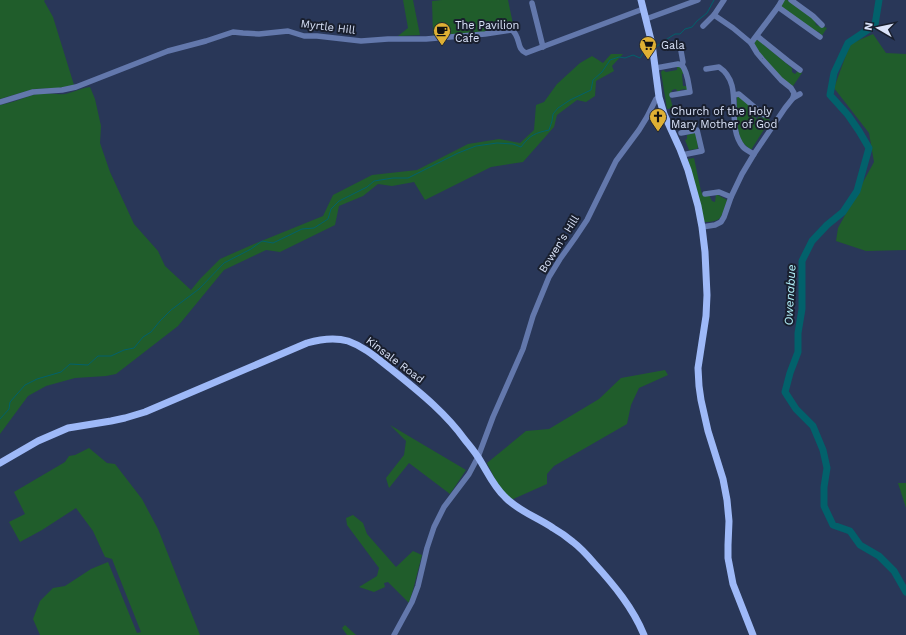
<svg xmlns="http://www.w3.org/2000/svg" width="906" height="635" viewBox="0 0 906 635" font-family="'Work Sans',sans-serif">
<rect width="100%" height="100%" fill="#293758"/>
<g fill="#205d2b">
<path d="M 0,0 L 45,0 L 44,1 L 53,17 L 74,85 L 59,88 L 34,89 L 0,99 Z"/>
<path d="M 403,0 L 413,0 L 420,35 L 398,36 L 408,28 Z"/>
<path d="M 442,0 L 508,0 L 513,24 C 494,34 456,34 433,35 L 432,1 Z"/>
<path d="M 784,0 L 787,0 L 815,20 L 816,25 L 824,27 L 827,28 L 821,37 L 819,32 L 814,31 L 781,6 Z"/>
<path d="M 873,34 L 886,53 L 906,54 L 906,250 L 866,251 L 836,241 L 838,228 L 874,162 L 869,133 L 834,88 L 850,44 Z"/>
<path d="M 757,39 L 792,68 L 792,72 L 795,74 L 799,70 L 802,73 L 793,86 L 785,82 L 760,54 L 754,43 Z"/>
<path d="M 611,54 L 623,54 L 612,66 L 614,71 L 596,81 L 595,96 L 586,102 L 577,100 L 557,115 L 554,127 L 523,162 L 491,167 L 425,200 L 414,182 L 392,186 L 378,184 L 363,196 L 339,206 L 335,225 L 280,252 L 266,250 L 224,270 L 178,326 L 116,374 L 106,376 L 75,378 L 46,386 L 28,396 L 0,434 L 0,105 C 13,103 24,97 37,94 C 46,92 56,95 65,94 C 74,92 81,88 90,87 L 95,99 L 101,126 L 100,143 L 110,172 L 134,224 L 158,251 L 165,266 L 191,290 L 200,279 L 220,259 L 254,244 L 323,216 L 333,195 L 372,175 L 417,170 L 468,144 L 499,139 L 520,143 L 534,130 L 536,105 L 544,102 L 557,84 L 580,63 L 592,56 L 603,63 Z"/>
<path d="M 680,66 L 685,73 L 682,74 L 683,86 L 687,86 L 688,90 L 686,91 L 685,89 L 680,90 L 680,92 L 678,93 L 676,89 L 672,90 L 670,97 L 673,108 L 667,109 L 661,72 L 663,70 L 666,72 L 677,70 L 677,67 Z"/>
<path d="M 739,96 L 756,111 L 754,116 L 757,119 L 759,116 L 761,118 L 766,116 L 770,120 L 751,150 C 748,147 745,145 743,143 C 735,130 737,111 737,97 Z"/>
<path d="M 694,133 L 696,134 L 698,147 L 697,149 L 689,150 L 685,140 L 687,139 L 687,135 Z"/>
<path d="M 694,158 L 701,191 L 703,196 L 709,195 L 712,201 L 715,202 L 716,194 L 727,200 C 721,216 724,222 704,222 L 688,159 Z"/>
<path d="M 665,370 L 668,375 L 639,388 L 631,405 L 627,424 L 554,466 L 547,474 L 547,484 L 511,500 L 499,487 L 487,463 L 526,431 L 549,429 L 599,399 L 621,378 Z"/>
<path d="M 390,425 L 466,470 L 450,494 L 409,463 L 389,488 L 386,478 L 404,455 L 406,441 Z"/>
<path d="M 89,448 L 107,463 L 115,464 L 142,499 L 158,529 L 200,635 L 40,635 L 33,619 L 40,601 L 53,588 L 65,586 L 91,569 L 108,562 L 137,633 L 141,632 L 112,559 L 105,557 L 93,531 L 76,508 L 42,530 L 20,542 L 9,522 L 25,514 L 14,492 L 65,462 L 69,456 L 75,455 Z"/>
<path d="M 898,483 L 906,483 L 906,508 Z"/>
<path d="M 353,515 L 363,523 L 367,534 L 396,567 L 413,551 L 422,555 L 413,590 L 409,603 L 388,582 L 384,583 L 385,587 L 374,592 L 359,587 L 377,576 L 379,568 L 347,525 L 346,518 Z"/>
<path d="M 345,625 L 356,635 L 347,635 L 342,628 Z"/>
</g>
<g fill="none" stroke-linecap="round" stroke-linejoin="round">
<g stroke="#02616b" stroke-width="1">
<path d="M 656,47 L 664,41 L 675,34 L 680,34 L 685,29 L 692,27 L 697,21 L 707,13 L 714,0"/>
<path d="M 0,419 L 9,409 L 10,402 L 25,385 L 37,379 L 61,372 L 70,364 L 88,365 L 98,356 L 111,356 L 124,350 L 134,348 L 143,337 L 151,332 L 160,321 L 171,310 L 199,289 L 224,263 L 251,249 L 262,241 L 273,243 L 302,229 L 314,228 L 328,219 L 331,209 L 339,201 L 367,187 L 374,181 L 393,178 L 408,178 L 458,153 L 476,146 L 497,143 L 513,144 L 521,147 C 530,135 535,133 549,130 L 552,121 L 553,114 L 558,108 L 570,100 L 591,90 L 593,80 L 602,72 L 610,60 L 619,57 L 625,58 L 633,55 L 640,58 L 645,50 L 649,49"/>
</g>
<path stroke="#02616b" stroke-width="7" d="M 879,0 L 875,25 L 848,43 L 834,73 L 830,95 L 848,115 L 859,131 L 869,148 L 857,191 L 843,212 L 827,225 L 812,241 L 802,261 L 802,309 L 798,333 L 798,352 L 790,373 L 785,392 L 796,409 L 813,426 L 823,450 L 827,468 L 824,487 L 824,506 L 833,525 L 850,531 L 860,545 L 879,556 L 894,571 L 906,592"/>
<g stroke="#6378ac" stroke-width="5.5">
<path d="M 791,0 L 813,16 L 822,25"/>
<path d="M 532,3 L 543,47"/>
<path d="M 778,7 L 820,37"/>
<path d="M 714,15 L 733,28 L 751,43 L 757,53 L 762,59 L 781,80 L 791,88 L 794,93 L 793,98"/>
<path d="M 646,19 L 698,0"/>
<path d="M 703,26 L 714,15 L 724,0"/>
<path d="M 757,36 L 788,61 L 800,70"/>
<path d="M 751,43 L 778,7 L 782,0"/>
<path d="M 656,68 L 678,64 L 682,65"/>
<path d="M 706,69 L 719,67 C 746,85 724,124 743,147 C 746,150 750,152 754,154"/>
<path d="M 672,95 L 690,92 C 688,82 688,73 682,65 L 683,62 L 681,51"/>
<path d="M 734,95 L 739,94 L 764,115"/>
<path d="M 0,102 L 33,92 L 62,90 L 76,87 L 168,51 L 206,41 L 233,32 L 243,33 L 259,34 L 288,31 L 304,36 L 317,36 L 361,41 L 388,39 L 426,39 L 485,34 L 512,30 C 521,37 516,49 526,53 L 643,9"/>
<path d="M 681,133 L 697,130 L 702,151 L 682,155"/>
<path d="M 705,194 L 719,192 L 731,197"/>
<path d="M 702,227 L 715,225 L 721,222 L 724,217 L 731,197 L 742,174 L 754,154 L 785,108 L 793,98 L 800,94"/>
<path d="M 394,635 L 412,602 L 418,586 L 427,548 L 434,527 L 444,507 L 469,474 L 478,457 L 493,417 L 523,349 L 533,316 L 549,277 L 560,259 L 575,238 L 587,220 L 616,161 L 639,130 L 647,117 L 656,99 L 659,97"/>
</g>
<g stroke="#9eb9f8" stroke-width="7">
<path d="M 641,0 L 652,44 L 659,97 L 664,114 L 680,149 L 688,170 L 698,206 L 702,227 L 705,252 L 707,295 L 706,316 L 698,368 L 699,386 L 701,400 L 708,431 L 723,479 L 727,500 L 729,521 L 728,545 L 728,558 L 733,584 L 753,635"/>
<path d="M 0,463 L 38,441 L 68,428 L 111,421 L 125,418 L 145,412 L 307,343 C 321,339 334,337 348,341 C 365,347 378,359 391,369 C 418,391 445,412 465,440 C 470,446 474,451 478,457 C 487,471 493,486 505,497 C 518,511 537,517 553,528 C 560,532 567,537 573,542 C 581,548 588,556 594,563 C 614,585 633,608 644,635"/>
</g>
</g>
<defs>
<symbol id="cafe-pin" viewBox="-11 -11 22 30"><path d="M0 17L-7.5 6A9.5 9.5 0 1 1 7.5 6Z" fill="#dfb034" stroke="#191f2e"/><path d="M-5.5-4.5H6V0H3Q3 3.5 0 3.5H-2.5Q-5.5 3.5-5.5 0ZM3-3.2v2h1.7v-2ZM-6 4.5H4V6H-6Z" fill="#111"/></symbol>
<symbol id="supermarket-pin" viewBox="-11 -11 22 30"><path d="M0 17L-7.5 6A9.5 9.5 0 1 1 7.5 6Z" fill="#dfb034" stroke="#191f2e"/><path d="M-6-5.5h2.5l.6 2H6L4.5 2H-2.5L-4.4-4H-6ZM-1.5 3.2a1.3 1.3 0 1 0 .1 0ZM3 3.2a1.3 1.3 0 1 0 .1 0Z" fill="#111"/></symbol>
<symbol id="church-pin" viewBox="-11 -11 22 30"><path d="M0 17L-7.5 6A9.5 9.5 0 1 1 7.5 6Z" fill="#dfb034" stroke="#191f2e"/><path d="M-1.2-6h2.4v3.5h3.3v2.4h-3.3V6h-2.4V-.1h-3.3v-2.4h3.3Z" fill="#111"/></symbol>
</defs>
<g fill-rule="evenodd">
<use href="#cafe-pin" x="432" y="21" width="20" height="27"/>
<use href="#supermarket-pin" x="638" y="35" width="20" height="27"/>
<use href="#church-pin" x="648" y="107" width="20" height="27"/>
</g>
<g text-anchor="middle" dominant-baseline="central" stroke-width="4" stroke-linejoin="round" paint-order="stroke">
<g font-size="11" fill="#dae3f9" stroke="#191f2e" text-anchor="start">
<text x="455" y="25">The Pavilion<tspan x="455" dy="13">Cafe</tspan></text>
<text x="661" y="45">Gala</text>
<text x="671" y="111">Church of the Holy<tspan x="671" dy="13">Mary Mother of God</tspan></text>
</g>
<g font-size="11" fill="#dae3f9" stroke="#191f2e">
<text transform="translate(328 27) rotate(7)">Myrtle Hill</text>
<text transform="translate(559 244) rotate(-58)">Bowen's Hill</text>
<text transform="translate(395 360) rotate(37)">Kinsale Road</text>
</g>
<g font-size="12" font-style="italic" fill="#b2f0f9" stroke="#191f2e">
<text transform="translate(790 295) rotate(-87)">Owenabue</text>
</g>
</g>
<g transform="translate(878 28) rotate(279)" stroke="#191f2e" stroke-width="3" paint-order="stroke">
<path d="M0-3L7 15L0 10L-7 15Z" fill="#dae3f9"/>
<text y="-6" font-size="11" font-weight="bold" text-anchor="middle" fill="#dae3f9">N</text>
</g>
</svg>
